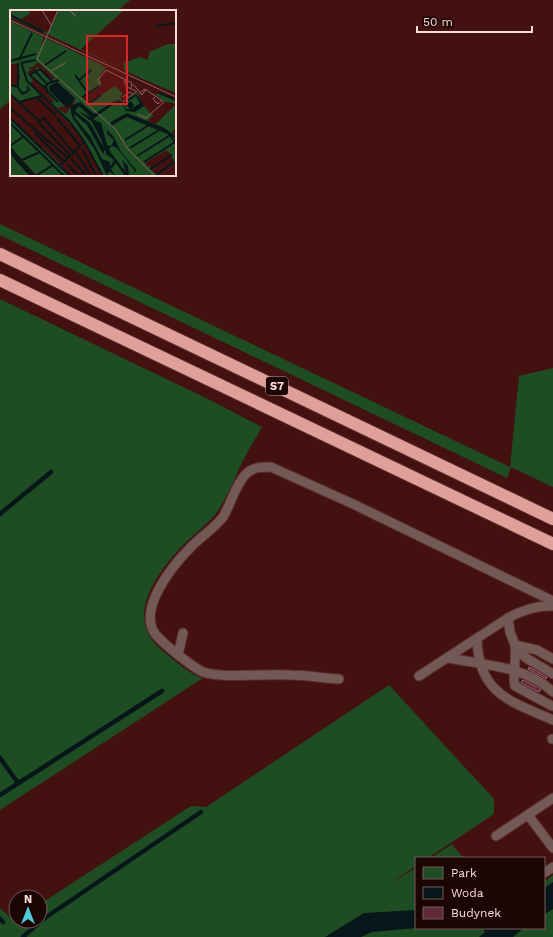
<svg xmlns="http://www.w3.org/2000/svg" width="553" height="937" viewBox="0 0 553 937" font-family="'Work Sans',sans-serif">
<rect width="100%" height="100%" fill="#421110"/>
<g fill="#1f4d23">
<path d="M 0,0 L 130,0 L 117,11 L 11,11 L 11,100 L 0,109 Z"/>
<path d="M 0,224 L 510,467 L 519,376 L 553,368 L 553,487 L 511,467 L 507,478 L 0,235 Z"/>
<path d="M 0,299 L 210,400 L 262,427 C 255,440 247,452 241,465 C 233,482 226,501 214,516 C 204,527 192,536 181,547 C 153,578 123,621 165,653 C 177,662 189,674 203,678 L 0,810 Z"/>
<path d="M 389,685 L 494,799 L 494,814 L 428,858 L 416,858 L 416,866 L 390,883 L 416,868 L 416,928 L 544,928 L 544,882 L 553,875 L 553,937 L 0,937 L 0,908 L 17,923 L 19,921 L 40,921 L 40,904 L 191,806 L 206,807 Z"/>
<path d="M 452,844 L 463,858 L 431,858 Z"/>
</g>
<g fill="#071719">
<path d="M 553,882 L 553,909 L 544,915 L 544,888 Z"/>
<path d="M 416,910 L 416,928 L 372,932 L 361,937 L 325,937 L 364,913 Z"/>
<path d="M 483,928 L 524,928 L 513,937 L 479,937 L 485,932 Z"/>
</g>
<g fill="none" stroke-linecap="round" stroke-linejoin="round">
<g stroke="#071719" stroke-width="4.5">
<path d="M 0,514 L 51,472"/>
<path d="M 0,758 L 18,783"/>
<path d="M 0,795 L 162,691"/>
<path d="M 0,919 L 3,922"/>
<path d="M 23,937 L 42,920 L 201,812"/>
</g>
</g>
<g fill="#5e2a38" stroke="#a56a77">
<path d="M 529,667 L 547,677 L 546,679 L 528,669 Z"/>
<path d="M 523,680 L 539,688 L 541,690 L 539,692 L 521,683 Z"/>
</g>
<g fill="none" stroke-linecap="round" stroke-linejoin="round">
<defs>
<g id="service">
<path d="M 553,606 C 537,605 522,610 508,618 L 510,632 L 515,645 L 537,650 L 553,659"/>
<path d="M 477,638 C 478,693 509,701 553,720"/>
<path d="M 515,645 C 517,657 512,679 515,686 L 552,706"/>
<path d="M 516,646 L 526,658 L 553,674"/>
<path d="M 178,655 L 183,633"/>
<path d="M 449,658 C 484,665 526,666 553,692"/>
<path d="M 419,676 L 508,618"/>
<path d="M 339,679 C 323,678 307,675 291,675 C 267,673 224,679 203,672 C 194,668 159,641 154,632 C 139,607 173,565 190,548 C 200,537 214,529 223,517 C 231,504 235,485 246,474 C 253,467 261,467 271,467 L 353,504 L 553,601"/>
<path d="M 552,739 L 553,739"/>
<path d="M 528,815 L 553,848"/>
<path d="M 496,836 L 553,798"/>
<path d="M 544,873 L 553,867"/>
</g>
<g id="motorway">
<path d="M 0,254 L 553,519"/>
<path d="M 0,280 L 553,544"/>
</g>
</defs>
<use href="#service" stroke="#5c2d2c" stroke-width="11"/>
<use href="#motorway" stroke="#5c2d2c" stroke-width="14"/>
<use href="#service" stroke="#725956" stroke-width="9"/>
<use href="#motorway" stroke="#e0a09a" stroke-width="12"/>
</g>
<g text-anchor="middle" dominant-baseline="central" stroke-width="3" stroke-linejoin="round" paint-order="stroke">
<rect fill="#1b0605" stroke="#b99c99" stroke-width="1" x="266" y="377" width="22" height="18" rx="3"/>
<g font-size="11" font-weight="bold" fill="#fddcd8">
<text x="277" y="386">S7</text>
</g>
</g>
<g transform="translate(10 10)">
<rect width="166" height="166" fill="#421110"/>
<path d="M 0,0 L 18,0 L 20,4 L 11,9 L 37,22 L 36,24 L 0,7 ZM 49,0 L 114,0 L 71,39 L 114,60 L 114,53 L 129,47 L 138,50 L 139,42 L 158,34 L 166,34 L 166,83 L 133,69 L 37,24 ZM 0,11 L 34,27 L 30,36 L 36,28 L 96,57 L 89,67 L 92,75 L 73,87 L 78,93 L 105,76 L 113,84 L 110,87 L 113,92 L 128,82 L 132,94 L 143,106 L 137,111 L 146,114 L 166,94 L 154,91 L 145,84 L 153,84 L 166,89 L 166,118 L 162,122 L 166,127 L 165,154 L 150,162 L 149,166 L 93,166 L 68,122 L 36,90 L 31,86 L 9,92 L 0,84 L 0,75 L 8,77 L 10,67 L 8,54 L 0,54 ZM 27,53 L 29,53 L 45,68 L 42,70 L 28,57 L 20,64 L 32,77 L 36,74 L 35,79 L 44,92 L 42,93 L 17,71 L 21,73 L 23,70 L 17,62 L 21,60 L 18,57 L 23,57 ZM 48,73 L 63,87 L 65,91 L 56,104 L 47,98 L 55,96 L 39,80 ZM 156,140 L 162,145 L 142,157 L 137,156 L 135,153 ZM 161,146 L 164,151 L 161,154 L 146,164 L 141,159 ZM 0,108 L 46,150 L 60,166 L 27,166 L 0,136 ZM 0,143 L 6,151 L 20,166 L 0,166 Z" fill="#1f4d23" fill-rule="evenodd"/>
<path d="M 47,72 L 65,88 L 60,96 L 70,92 L 84,104 L 103,92 L 109,90 L 112,92 L 127,84 L 134,96 L 125,102 L 116,101 L 111,93 L 104,94 L 83,109 L 91,114 L 97,135 L 101,136 L 104,130 L 97,124 L 97,120 L 104,127 L 111,142 L 127,161 L 115,166 L 106,153 L 101,159 L 105,166 L 99,161 L 97,166 L 85,140 L 62,107 L 60,96 L 56,97 L 39,80 L 39,76 ZM 126,86 L 130,93 L 121,99 L 124,95 L 121,91 L 116,95 L 120,99 L 116,99 L 113,95 ZM 69,96 L 82,108 L 67,100 L 82,112 L 89,122 L 94,138 L 80,113 L 65,101 ZM 64,104 L 77,115 L 93,144 L 95,139 L 96,144 L 104,150 L 100,157 L 100,152 L 92,149 L 80,126 L 65,108 ZM 102,136 L 107,138 L 125,161 L 119,165 L 118,156 L 112,150 L 116,162 L 98,140 ZM 0,136 L 14,153 L 27,166 L 20,166 L 6,151 L 0,143 Z" fill="#071719" fill-rule="evenodd"/>
<path fill="none" stroke="#071719" stroke-width="2" d="M 0,5 L 34,22M 146,16 L 166,13M 9,50 L 22,23M 0,51 L 26,44M 11,52 L 17,71 L 60,112 L 74,131 L 93,166M 11,53 L 26,50M 35,55 L 56,41M 24,60 L 37,74M 65,65 L 78,83M 69,70 L 81,60M 0,75 L 8,77 L 8,53M 8,78 L 13,84 L 19,80 L 17,76M 36,79 L 20,65 L 30,59 L 42,71M 149,83 L 166,90M 0,84 L 9,92 L 31,86M 72,87 L 89,76M 28,88 L 46,106M 9,92 L 29,111 L 34,108 L 63,142M 48,92 L 37,81 L 36,76 L 39,73 L 49,70M 79,94 L 91,85M 0,98 L 58,148M 47,108 L 70,136M 1,109 L 60,166M 0,113 L 54,166M 29,113 L 60,145M 90,113 L 97,139 L 117,166M 90,113 L 84,114 L 100,143M 101,113 L 117,104 L 154,119 L 165,127M 101,115 L 117,106 L 158,123 L 166,133M 25,123 L 54,152M 115,130 L 139,115M 0,136 L 14,126M 120,138 L 149,120M 72,139 L 86,166M 65,141 L 80,164M 127,146 L 159,126M 61,149 L 77,166M 12,150 L 30,142M 134,152 L 165,132M 57,154 L 69,166M 51,155 L 74,132M 140,159 L 162,145M 27,165 L 43,155M 146,165 L 166,151"/>
<path fill="none" stroke="#8d6260" stroke-width="1" d="M 32,0 L 41,15M 48,0 L 27,49 L 106,120 L 117,138 L 145,166M 59,0 L 66,6 L 62,3M 0,10 L 166,87M 41,61 L 55,53M 118,70 L 114,71 L 117,77 L 126,81M 90,74 L 88,70 L 96,60 L 122,73 L 121,78M 123,74 L 132,85 L 136,79M 146,86 L 143,89 L 148,94 L 152,90M 113,87 L 120,82 L 123,84M 113,92 L 127,81M 127,104 L 136,108 L 154,92 L 135,79 L 130,83"/>
<path fill="#d62828" fill-opacity="0.15" stroke="#d62828" stroke-width="2" d="M 77,26 L 117,26 L 117,94 L 77,94 Z"/>
<rect width="166" height="166" fill="none" stroke="#fddcd8" stroke-width="2"/>
</g>
<rect x="415" y="857" width="130" height="72" fill="#1b0605" stroke="#755c59"/>
<rect x="423" y="867" width="20" height="12" fill="#1f4d23" stroke="#755c59"/>
<text x="451" y="877" font-size="12" fill="#fddcd8">Park</text>
<rect x="423" y="887" width="20" height="12" fill="#071719" stroke="#755c59"/>
<text x="451" y="897" font-size="12" fill="#fddcd8">Woda</text>
<rect x="423" y="907" width="20" height="12" fill="#5e2a38" stroke="#755c59"/>
<text x="451" y="917" font-size="12" fill="#fddcd8">Budynek</text>
<g transform="translate(28 909)"><circle r="19" fill="#1b0605" stroke="#755c59"/>
<path d="M0-3L7 15L0 10L-7 15Z" fill="#52cbd8"/>
<text y="-6" font-size="11" font-weight="bold" text-anchor="middle" fill="#fddcd8">N</text>
</g>
<path d="M417 26v6h115v-6" fill="none" stroke="#fddcd8" stroke-width="2"/>
<text x="423" y="26" font-size="12" fill="#fddcd8" stroke="#1b0605" stroke-width="3" paint-order="stroke">50 m</text>
</svg>
